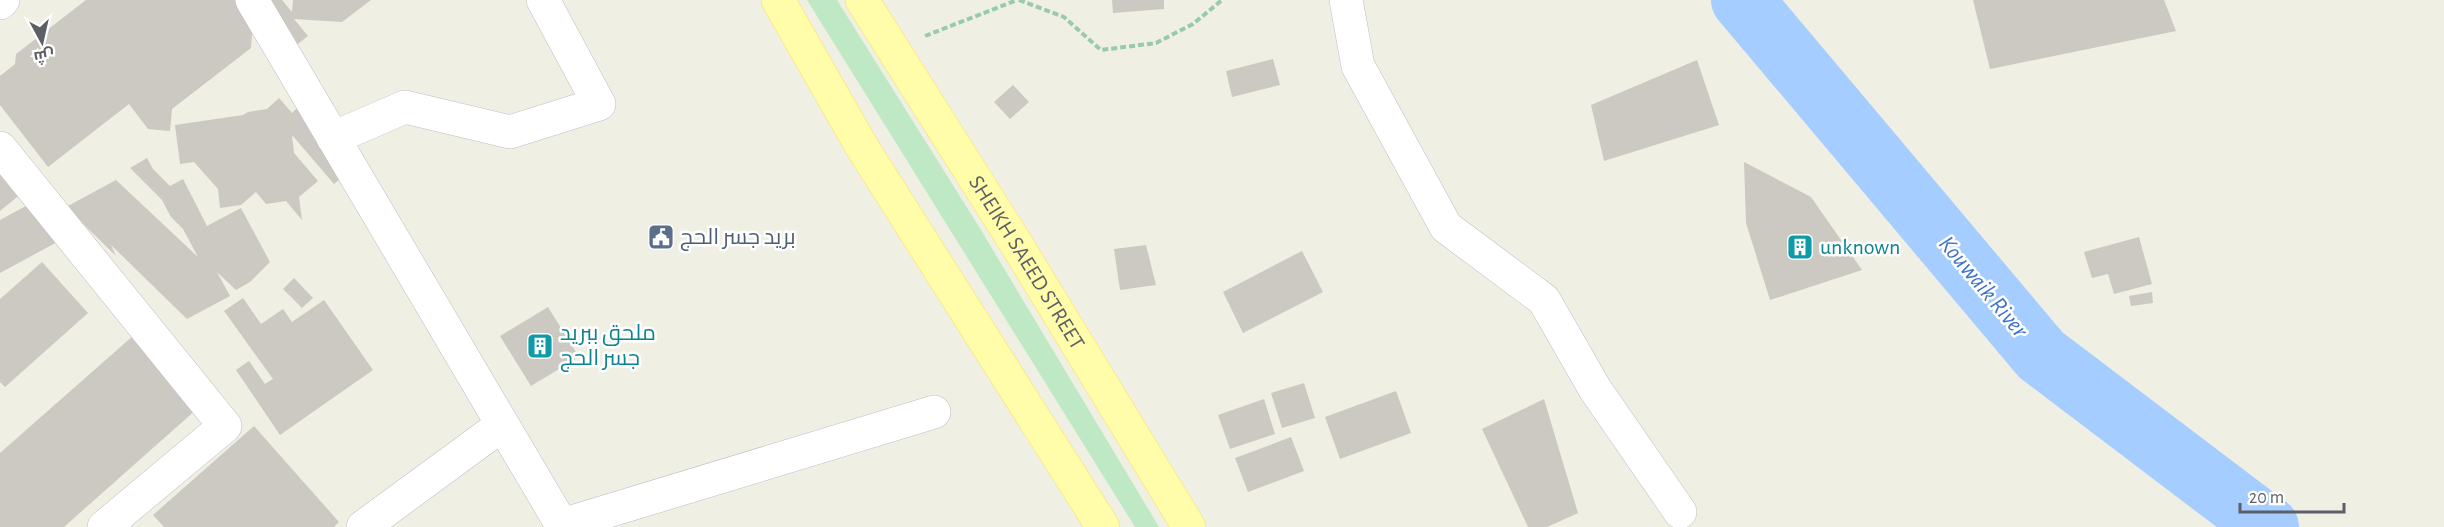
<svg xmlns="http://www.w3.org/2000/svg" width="2444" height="527" viewBox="0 0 2444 527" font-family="'Alegreya Sans',Cairo,sans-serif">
<rect width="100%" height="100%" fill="#f0efe4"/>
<path fill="#bfe9c5" d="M 807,0 L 837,0 L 981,230 L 1159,527 L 1135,527 Z"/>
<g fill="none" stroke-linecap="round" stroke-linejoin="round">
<path stroke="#a5cdff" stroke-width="62" d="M 1742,0 L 2041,355 L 2268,527"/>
</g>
<g fill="#cbc9c1">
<path d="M 86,0 L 282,0 L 292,12 L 293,0 L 371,0 L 342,22 L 294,19 L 308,36 L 281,57 L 253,21 L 251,48 L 172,109 L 170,131 L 148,129 L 129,104 L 48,167 L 0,105 L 0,76 L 15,64 L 16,54 Z"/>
<path d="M 1112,0 L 1164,0 L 1164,9 L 1113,13 Z"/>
<path d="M 1973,0 L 2164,0 L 2176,31 L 1990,69 Z"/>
<path d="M 1273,59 L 1280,85 L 1232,97 L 1226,71 Z"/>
<path d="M 1697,60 L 1719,125 L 1604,161 L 1591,105 Z"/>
<path d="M 1013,85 L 1029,102 L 1010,119 L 994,102 Z"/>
<path d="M 279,98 L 292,113 L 301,104 L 362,160 L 334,184 L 292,135 L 294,153 L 318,181 L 299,197 L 302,220 L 286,201 L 266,204 L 256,192 L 241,205 L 220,208 L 218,189 L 194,162 L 180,164 L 175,125 L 243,115 L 248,112 L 267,109 Z"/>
<path d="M 0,131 L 39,179 L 0,211 Z"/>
<path d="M 147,158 L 153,169 L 170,186 L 183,179 L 207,226 L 241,208 L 270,262 L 250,282 L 236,290 L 217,272 L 230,296 L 187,319 L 111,245 L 116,256 L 66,207 L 116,180 L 198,257 L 183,229 L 171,217 L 162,200 L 130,168 Z"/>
<path d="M 1744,162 L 1811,197 L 1862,270 L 1770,300 L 1746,223 Z"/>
<path d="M 50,193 L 72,234 L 0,273 L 0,220 Z"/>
<path d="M 2139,237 L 2152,284 L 2114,294 L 2108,274 L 2092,278 L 2084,252 Z"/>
<path d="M 1146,245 L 1156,285 L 1120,290 L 1114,249 Z"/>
<path d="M 1302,251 L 1323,292 L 1243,333 L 1223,292 Z"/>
<path d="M 42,262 L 88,313 L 5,387 L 0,382 L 0,299 Z"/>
<path d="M 294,278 L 313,298 L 302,308 L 283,289 Z"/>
<path d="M 2152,292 L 2153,303 L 2131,306 L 2129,296 Z"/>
<path d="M 243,298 L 261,324 L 283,309 L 292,322 L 324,300 L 373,370 L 280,435 L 236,370 L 249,361 L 265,384 L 273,379 L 224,311 Z"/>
<path d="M 548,307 L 579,357 L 531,386 L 500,336 Z"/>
<path d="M 134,335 L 198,408 L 64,527 L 0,527 L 0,453 Z"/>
<path d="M 1304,383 L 1315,418 L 1282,428 L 1271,393 Z"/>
<path d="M 1396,391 L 1411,433 L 1340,459 L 1325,417 Z"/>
<path d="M 1264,399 L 1275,434 L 1230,449 L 1218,415 Z"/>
<path d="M 1544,399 L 1578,513 L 1547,527 L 1528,527 L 1482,429 Z"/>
<path d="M 254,426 L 339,522 L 334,527 L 164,527 L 153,515 Z"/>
<path d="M 1291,437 L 1304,471 L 1248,492 L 1235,458 Z"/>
</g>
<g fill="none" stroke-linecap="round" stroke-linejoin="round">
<defs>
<g id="minor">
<path d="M 252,0 L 563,527"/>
<path d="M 1346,0 L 1358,66 L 1446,227 L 1544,300 L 1595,389 L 1680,512"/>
<path d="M 0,3 L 3,0"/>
<path d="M 333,138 L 405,107 L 510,132 L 599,104 L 543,0"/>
<path d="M 0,148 L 225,426 L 104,527"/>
<path d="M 562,525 L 934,412"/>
<path d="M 363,527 L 502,425"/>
</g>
<g id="major">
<path d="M 778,0 L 862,147 L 1103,527"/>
<path id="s1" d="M 862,0 L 1015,242 L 1189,527"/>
</g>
</defs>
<use href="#minor" stroke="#bcbec4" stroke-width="34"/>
<use href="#major" stroke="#fbe153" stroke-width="34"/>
<g stroke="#98caad" stroke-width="4" stroke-dasharray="6 3" stroke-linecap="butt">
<path d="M 1019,0 L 1064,17 L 1101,50 L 1156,43 L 1193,24 L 1222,0"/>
<path d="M 925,36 L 1017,0"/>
</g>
<use href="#minor" stroke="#fff" stroke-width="33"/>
<use href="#major" stroke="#fffcaa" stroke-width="33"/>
</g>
<defs>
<symbol id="civic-square" viewBox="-11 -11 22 22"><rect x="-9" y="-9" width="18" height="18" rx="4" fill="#5c6f8a" stroke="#fff"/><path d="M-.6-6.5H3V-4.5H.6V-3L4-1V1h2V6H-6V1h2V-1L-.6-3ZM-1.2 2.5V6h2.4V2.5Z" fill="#fff"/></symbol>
<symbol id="building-square" viewBox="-11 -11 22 22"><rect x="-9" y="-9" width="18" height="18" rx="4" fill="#0f9aa8" stroke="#fff"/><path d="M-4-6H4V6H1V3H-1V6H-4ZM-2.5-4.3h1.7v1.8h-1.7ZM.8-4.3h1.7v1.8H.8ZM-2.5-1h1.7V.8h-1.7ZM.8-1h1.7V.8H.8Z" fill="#fff"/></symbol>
</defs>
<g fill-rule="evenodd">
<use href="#civic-square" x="646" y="222" width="30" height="30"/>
<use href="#building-square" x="1785" y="232" width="30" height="30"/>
<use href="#building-square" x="525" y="331" width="30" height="30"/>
</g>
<g text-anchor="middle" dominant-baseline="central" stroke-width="5" stroke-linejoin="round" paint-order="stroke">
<g font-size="22" fill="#4e5e75" stroke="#fff" text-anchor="start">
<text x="680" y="237">بريد جسر الحج</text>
</g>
<g font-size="22" fill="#0d838f" stroke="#fff" text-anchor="start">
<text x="1820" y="247">unknown</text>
<text x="560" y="333">ملحق ببريد<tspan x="560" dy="25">جسر الحج</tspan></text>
</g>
<g font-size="22" fill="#5c5f66" stroke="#fff">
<text stroke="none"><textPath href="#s1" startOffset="310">SHEIKH SAEED STREET</textPath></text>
</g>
<g font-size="24" font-style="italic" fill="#3f72cb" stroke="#fff">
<text transform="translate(1983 287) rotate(50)">Kouwaik River</text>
</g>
</g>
<g transform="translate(42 42) rotate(172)" stroke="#ffffff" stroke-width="4.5" paint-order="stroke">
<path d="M0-4.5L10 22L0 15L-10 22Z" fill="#5c5f66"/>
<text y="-9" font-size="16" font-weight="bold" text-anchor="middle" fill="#5c5f66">ش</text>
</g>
<path d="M2240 503v9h104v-9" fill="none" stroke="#5c5f66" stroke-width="3"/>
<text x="2249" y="503" font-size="18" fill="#5c5f66" stroke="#ffffff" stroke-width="4.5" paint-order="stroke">20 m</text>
</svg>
